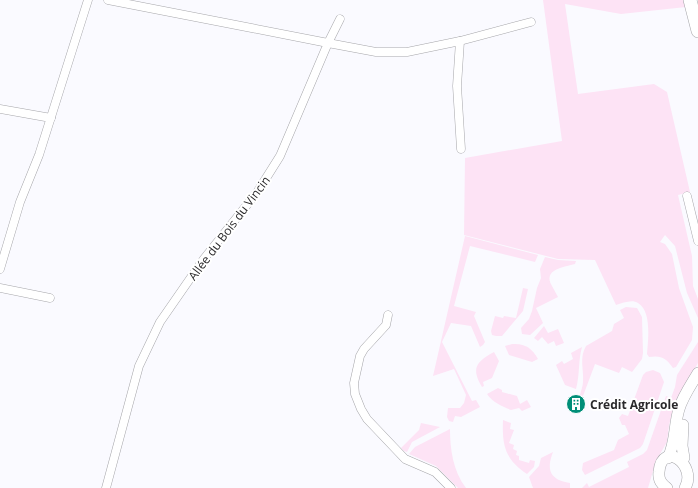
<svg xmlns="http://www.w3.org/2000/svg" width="698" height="488" viewBox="0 0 698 488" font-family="'Open Sans',sans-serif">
<rect width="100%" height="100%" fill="#fafaff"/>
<g fill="#fde3f5">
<path d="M 543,0 L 684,0 L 686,7 L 621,14 L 565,4 L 578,94 L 654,84 L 667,92 L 690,192 L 678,195 L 692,256 L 693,286 L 698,299 L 698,318 L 687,293 L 675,246 L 665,235 L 660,242 L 665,244 L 672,254 L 679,288 L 693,327 L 692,340 L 676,367 L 673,368 C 666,358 661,355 649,357 L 647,354 C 648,341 652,311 638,303 C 632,299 623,303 616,305 L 595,260 L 558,259 L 464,235 L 465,158 L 562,141 Z"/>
<path d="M 465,236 L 538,255 L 535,262 L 470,246 L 454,306 L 476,312 L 474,316 L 485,342 L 483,345 L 480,347 L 471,326 L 451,323 L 442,342 L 472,401 L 476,400 L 480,407 L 461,417 L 455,416 L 453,422 L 449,421 L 447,417 L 448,408 L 460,408 L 464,403 L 466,395 L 454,369 L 433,376 Z"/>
<path d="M 545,257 L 558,260 L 576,261 L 575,264 C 565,267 542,269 552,286 C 554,290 556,293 558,297 L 536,308 L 543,323 L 530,335 L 522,334 L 521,328 L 529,319 L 532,311 L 537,288 L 541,278 L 540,269 Z"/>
<path d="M 523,288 L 528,289 L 523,311 L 502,336 L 496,336 L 492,335 L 491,331 L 495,316 L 503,318 L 504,316 L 516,318 Z"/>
<path d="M 626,307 L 637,308 L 642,317 L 643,353 L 642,359 L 632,372 L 622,367 L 619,373 L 595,364 L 583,396 L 580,395 C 581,390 583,386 583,382 C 584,369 579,358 586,346 L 612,331 L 614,324 L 624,318 L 620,310 Z"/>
<path d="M 544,326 L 548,333 L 558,329 L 564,343 L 556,346 L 554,341 L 548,344 L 542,337 L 538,341 L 534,338 Z"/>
<path d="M 698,342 L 698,363 L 676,401 L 669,425 L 667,442 L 656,461 L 648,488 L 582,488 L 587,483 L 589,487 L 629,467 L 627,462 L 643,454 L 647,450 L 666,396 L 671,398 L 675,387 L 677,375 Z"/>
<path d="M 512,344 C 525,343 532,348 538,359 L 532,362 L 509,355 L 505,346 Z"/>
<path d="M 582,347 C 578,361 580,375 576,389 L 565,385 L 556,365 L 562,361 L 564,364 L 573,359 L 571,353 Z"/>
<path d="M 494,352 L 499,361 L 492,378 L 483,382 L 484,386 L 482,387 C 471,368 476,362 494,352 Z"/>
<path d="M 653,370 L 660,373 L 664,382 L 643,444 L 640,448 L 585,475 L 582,470 L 583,463 L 614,450 L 618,440 L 629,434 L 625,425 L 622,425 L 619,418 L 622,414 L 628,416 L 643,375 L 646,372 Z"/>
<path d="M 498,388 L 502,390 L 502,392 L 517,396 L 520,404 L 527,400 L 531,407 L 522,411 L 519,408 L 511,410 C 502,406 493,403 487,394 Z"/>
<path d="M 503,420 L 511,423 L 510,429 L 514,430 L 509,443 L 514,445 L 513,449 L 517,451 L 516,455 L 519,456 L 519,460 L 529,463 L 530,460 L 535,461 L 534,467 L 527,474 C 505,459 502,446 503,420 Z"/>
<path d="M 421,423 L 440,427 L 412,442 L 407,452 L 404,451 L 401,448 L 419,430 Z"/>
<path d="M 450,429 C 450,449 453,471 466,488 L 458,488 L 436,466 L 409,454 L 415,447 Z"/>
<path d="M 553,452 C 546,470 550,480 570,483 L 570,488 L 533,488 L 529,477 L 539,466 L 541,458 Z"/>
</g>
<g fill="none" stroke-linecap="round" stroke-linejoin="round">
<defs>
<g id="minor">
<path d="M 340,19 L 328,43 L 376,52 L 407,52 L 460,41 L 457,86 L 461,149"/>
<path d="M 460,41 L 531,22"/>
<path d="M 0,109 L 51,118"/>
<path d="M 687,196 L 698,241"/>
<path d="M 0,269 L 20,202 L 39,155 L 88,0"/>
<path d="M 0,288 L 50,298"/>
<path d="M 388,315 L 386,325 L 364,349 L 360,356 L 354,383 L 355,394 L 361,409 L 367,419 L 405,459 L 435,472 L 451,488"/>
<path d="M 106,488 L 139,366 L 160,322 L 203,260 L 258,191 L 280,156 L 328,43 L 108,0"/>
</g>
<g id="secondary">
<path d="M 683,425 L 682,446 L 684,458"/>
<path d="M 668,458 C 676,442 674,425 679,409 C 683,396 691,385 698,373"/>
<path d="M 667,488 C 661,484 658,479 659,472 C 662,439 698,465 685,488"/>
</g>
<path id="trunk" d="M 690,0 L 698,31"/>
</defs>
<use href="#minor" stroke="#a6a6aa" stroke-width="9"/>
<use href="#secondary" stroke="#a6a6aa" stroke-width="12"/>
<use href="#trunk" stroke="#a6a6aa" stroke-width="14"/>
<use href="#minor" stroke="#fff" stroke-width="8"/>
<use href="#secondary" stroke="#fff" stroke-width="11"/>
<use href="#trunk" stroke="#fff" stroke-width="13"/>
</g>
<defs>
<symbol id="building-disc" viewBox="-11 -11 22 22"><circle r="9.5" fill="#008e78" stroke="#fff"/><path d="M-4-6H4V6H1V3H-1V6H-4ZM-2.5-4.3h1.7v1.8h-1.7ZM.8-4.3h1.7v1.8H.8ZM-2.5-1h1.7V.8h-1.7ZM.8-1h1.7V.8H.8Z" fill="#fff"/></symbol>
</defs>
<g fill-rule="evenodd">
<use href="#building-disc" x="565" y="393" width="22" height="22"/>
</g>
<g text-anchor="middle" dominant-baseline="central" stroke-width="4" stroke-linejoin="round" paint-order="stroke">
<g font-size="12" fill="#2a292b" stroke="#fff">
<text transform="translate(229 228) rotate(-53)">Allée du Bois du Vincin</text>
</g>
<g font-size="12" font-weight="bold" fill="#2a292b" stroke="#fff" text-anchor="start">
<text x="590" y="404">Crédit Agricole</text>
</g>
</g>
</svg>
